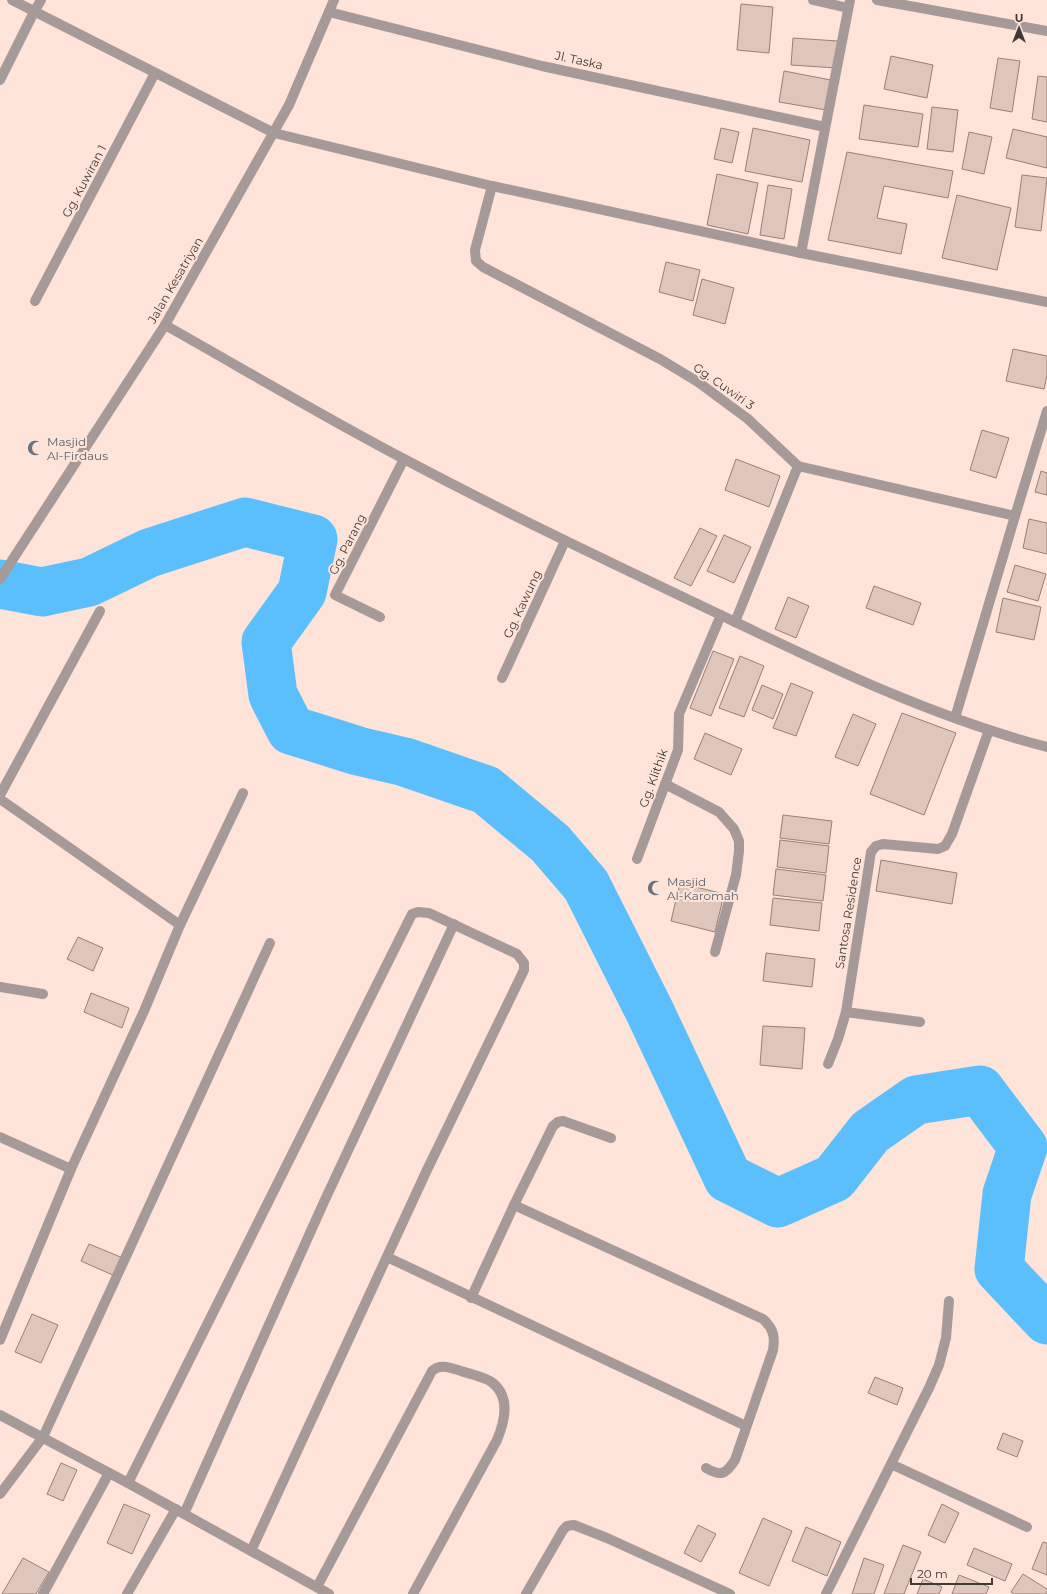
<svg xmlns="http://www.w3.org/2000/svg" width="1047" height="1594" viewBox="0 0 1047 1594" font-family="Montserrat,sans-serif">
<style>
.lines{fill:none;stroke-linecap:round;stroke-linejoin:round}
.river{stroke:#5cbffd;stroke-width:49}
.building{fill:#dfc6ba;stroke:#978075}
.lane{stroke:#a69a98;stroke-width:10}
.street{stroke:#a69a98;stroke-width:10}
.labels{text-anchor:middle;dominant-baseline:central;stroke-width:4;stroke-linejoin:round;paint-order:stroke}
.street-label{font-size:12px;fill:#433934;stroke:#fee4d8}
.worship-label{font-size:12px;fill:#5b616d;stroke:#fee4d8;text-anchor:start}
</style>
<rect width="100%" height="100%" fill="#fee4d8"/>
<g class="lines">
<path class="river" d="M0,584L42,592L89,582L149,553L245,522L313,539L302,592L266,642L273,695L291,730L358,751L405,762L486,790L550,843L586,885L650,1012L728,1178L778,1203L834,1178L870,1132L916,1100L980,1090L1023,1147L1007,1194L999,1269L1047,1320"/>
</g>
<g class="building">
<path d="M741,4L773,7L769,53L737,50Z"/>
<path d="M793,38L838,41L836,68L791,65Z"/>
<path d="M891,56L933,65L927,98L884,89Z"/>
<path d="M998,58L1020,61L1012,112L990,108Z"/>
<path d="M784,71L831,80L826,110L779,102Z"/>
<path d="M1038,76L1047,77V122L1032,119Z"/>
<path d="M864,105L923,114L918,147L859,139Z"/>
<path d="M932,107L958,110L953,152L927,149Z"/>
<path d="M721,128L739,132L732,163L714,159Z"/>
<path d="M753,128L810,140L802,182L745,171Z"/>
<path d="M1013,129L1047,137V168L1006,158Z"/>
<path d="M969,132L992,137L984,174L962,169Z"/>
<path d="M847,152L953,171L948,198L884,186L877,218L907,224L901,254L828,240Z"/>
<path d="M717,174L758,183L748,234L707,225Z"/>
<path d="M1022,175L1047,178L1041,231L1015,227Z"/>
<path d="M768,185L792,189L784,239L760,235Z"/>
<path d="M957,195L1011,208L997,270L942,258Z"/>
<path d="M666,262L700,270L693,301L659,292Z"/>
<path d="M702,279L734,288L725,324L693,315Z"/>
<path d="M1013,349L1047,356V375L1044,389L1006,381Z"/>
<path d="M982,430L1009,438L996,478L970,470Z"/>
<path d="M736,459L780,476L769,507L725,490Z"/>
<path d="M1041,471L1047,473V495L1035,492Z"/>
<path d="M1029,519L1047,523V554L1023,548Z"/>
<path d="M700,528L717,536L691,586L674,578Z"/>
<path d="M724,535L751,547L734,583L707,571Z"/>
<path d="M1015,565L1046,574L1038,601L1007,592Z"/>
<path d="M874,586L921,603L913,625L866,608Z"/>
<path d="M788,597L809,606L796,638L775,629Z"/>
<path d="M1003,598L1041,607L1034,640L996,632Z"/>
<path d="M713,651L734,659L711,716L690,708Z"/>
<path d="M740,656L764,666L744,717L719,708Z"/>
<path d="M791,683L813,692L796,736L773,728Z"/>
<path d="M762,685L783,694L773,719L752,710Z"/>
<path d="M902,713L956,733L924,815L870,794Z"/>
<path d="M853,714L876,724L858,766L835,757Z"/>
<path d="M705,733L742,749L731,775L694,759Z"/>
<path d="M783,815L832,821L829,844L780,838Z"/>
<path d="M780,840L829,846L826,873L777,867Z"/>
<path d="M881,860L957,873L952,904L876,891Z"/>
<path d="M776,869L826,875L823,901L773,895Z"/>
<path d="M680,883L724,894L715,932L671,921Z"/>
<path d="M773,898L822,903L819,931L770,925Z"/>
<path d="M78,937L103,948L93,971L67,959Z"/>
<path d="M766,953L815,959L812,987L763,981Z"/>
<path d="M91,993L129,1008L122,1028L84,1012Z"/>
<path d="M763,1026L805,1028L802,1069L760,1065Z"/>
<path d="M89,1244L123,1258L115,1276L81,1261Z"/>
<path d="M32,1314L58,1325L41,1363L15,1352Z"/>
<path d="M875,1377L903,1388L897,1405L868,1393Z"/>
<path d="M1003,1433L1023,1441L1017,1457L997,1449Z"/>
<path d="M61,1463L77,1470L63,1501L47,1494Z"/>
<path d="M124,1504L150,1515L132,1554L107,1543Z"/>
<path d="M942,1504L959,1513L945,1543L928,1535Z"/>
<path d="M763,1518L792,1531L769,1586L739,1573Z"/>
<path d="M698,1525L716,1534L701,1562L684,1553Z"/>
<path d="M806,1527L841,1542L827,1576L792,1561Z"/>
<path d="M1043,1542L1047,1543V1575L1032,1569Z"/>
<path d="M903,1545L921,1552L904,1594H884Z"/>
<path d="M974,1548L1012,1564L1005,1581L967,1565Z"/>
<path d="M23,1558L49,1572L36,1594H2Z"/>
<path d="M864,1558L884,1565L874,1594H852Z"/>
<path d="M1023,1574L1047,1589V1594H1014L1011,1592Z"/>
<path d="M959,1575L989,1587L986,1594H952Z"/>
<path d="M923,1579L942,1587L939,1594H917Z"/>
</g>
<g class="lines">
<path class="lane" d="M0,1494L43,1437"/>
<g class="street">
<path d="M12,0L274,133L492,186L801,253L1047,302"/>
<path d="M813,0L848,8"/>
<path d="M877,0L1047,31"/>
<path d="M329,12L542,66L825,127"/>
<path d="M0,80L34,12L41,0"/>
<path d="M492,186L475,250L476,261L483,267L660,359L698,382L748,419L798,466L1015,516L955,718"/>
<path d="M801,253L850,0"/>
<path d="M35,301L155,73"/>
<path d="M165,325C245,370 324,417 406,460C504,512 605,560 706,608C817,661 927,716 1047,747"/>
<path d="M1015,516L1047,411"/>
<path d="M0,579L165,325L289,105L334,0"/>
<path d="M380,617L335,595L404,459"/>
<path d="M735,622L798,466"/>
<path d="M502,678L565,541"/>
<path d="M665,784L719,812L734,829L739,841V851L736,875L715,952"/>
<path d="M0,795L100,611"/>
<path d="M0,799L180,925"/>
<path d="M637,859L678,750L679,714L721,615"/>
<path d="M0,987L43,994"/>
<path d="M846,1012L920,1022"/>
<path d="M828,1064L838,1039L846,1012L871,852L876,846L883,844L938,849L945,846L952,834L989,730"/>
<path d="M0,1137L71,1169"/>
<path d="M514,1205L763,1319C774,1329 775,1337 773,1350L735,1460C726,1474 721,1477 706,1468"/>
<path d="M387,1257L746,1426"/>
<path d="M471,1298L514,1205L553,1126L558,1122L563,1121L611,1138"/>
<path d="M0,1340L71,1169L144,1011L180,925L243,793"/>
<path d="M0,1415L128,1483L329,1594"/>
<path d="M43,1437L270,943"/>
<path d="M891,1464L1027,1527"/>
<path d="M128,1483L412,914L418,912L429,913L517,954L524,963V970L426,1172L251,1551"/>
<path d="M184,1514L323,1204L454,924"/>
<path d="M317,1587L432,1371C440,1363 451,1368 461,1371C470,1374 481,1376 490,1381C511,1395 505,1421 497,1440L413,1594"/>
<path d="M43,1594L109,1473"/>
<path d="M127,1594L176,1509"/>
<path d="M526,1594L563,1530L567,1526L574,1525L607,1538L730,1594"/>
<path d="M826,1594L929,1388L939,1365L946,1338L949,1301"/>
</g>
</g>
<defs>
<g id="mosque-bare" transform="scale(1.2)"><path d="M3.5-4.9A6 6 0 1 0 3.5 4.9A5 5 0 1 1 3.5-4.9Z" fill="#6b7280" stroke="#fee4d8" stroke-width="2.5" paint-order="stroke"/></g>
</defs>
<g fill-rule="evenodd">
<use href="#mosque-bare" x="35" y="448"/>
<use href="#mosque-bare" x="655" y="888"/>
</g>
<g class="labels">
<g class="street-label">
<text transform="translate(579 60) rotate(12)">Jl. Taska</text>
<text transform="translate(84 181) rotate(-62)">Gg. Kuwiran 1</text>
<text transform="translate(175 280) rotate(-60)">Jalan Kesatriyan</text>
<text transform="translate(724 386) rotate(35)">Gg. Cuwiri 3</text>
<text transform="translate(347 544) rotate(-63)">Gg. Parang</text>
<text transform="translate(522 604) rotate(-65)">Gg. Kawung</text>
<text transform="translate(653 778) rotate(-70)">Gg. Klithik</text>
<text transform="translate(848 913) rotate(-81)">Santosa Residence</text>
</g>
<g class="worship-label">
<text x="47" y="441">Masjid<tspan x="47" dy="14">Al-Firdaus</tspan></text>
<text x="667" y="881">Masjid<tspan x="667" dy="14">Al-Karomah</tspan></text>
</g>
</g>
<g transform="translate(1019 28)" stroke="#fee4d8" stroke-width="3" paint-order="stroke">
<path d="M0-3L7 15L0 10L-7 15Z" fill="#433934"/>
<text y="-6" font-size="11" font-weight="bold" text-anchor="middle" fill="#433934">U</text>
</g>
<path d="M911 1578v6h81v-6" fill="none" stroke="#433934" stroke-width="2"/>
<text x="917" y="1578" font-size="12" fill="#433934" stroke="#fee4d8" stroke-width="3" paint-order="stroke">20 m</text>
</svg>
